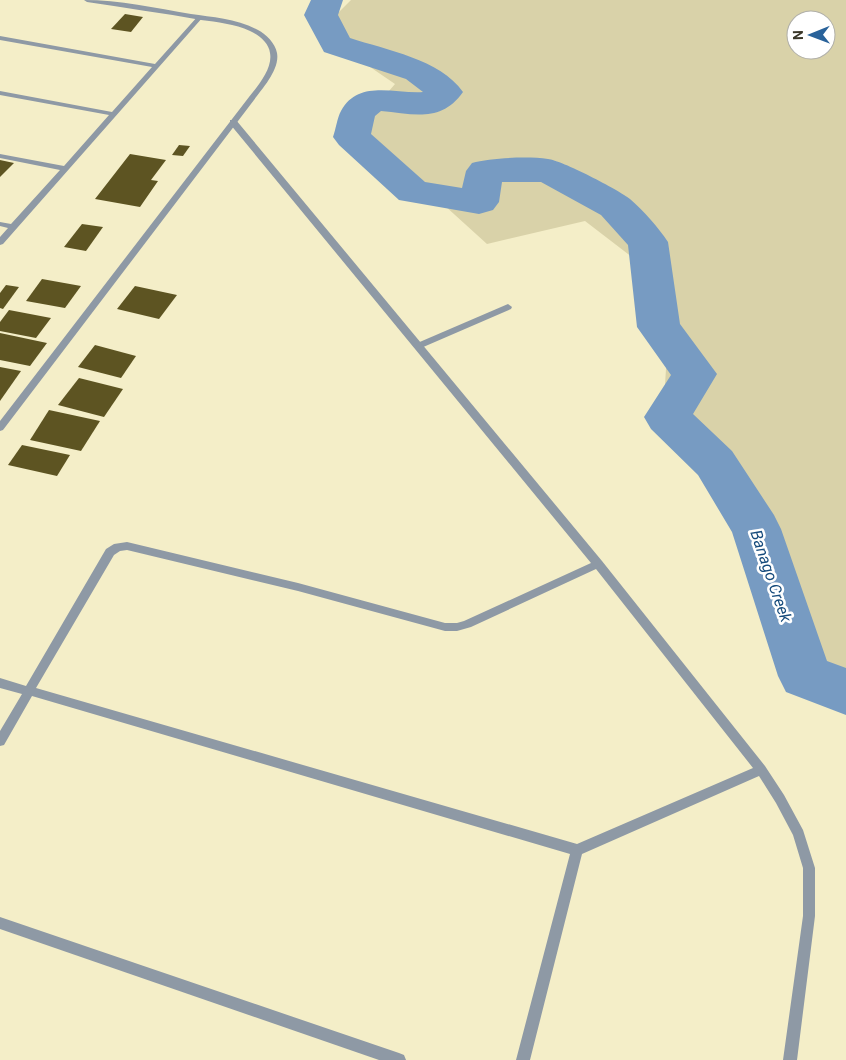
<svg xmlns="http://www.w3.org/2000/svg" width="846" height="1060" viewBox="0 0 846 1060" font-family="Roboto,sans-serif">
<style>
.green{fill:#d9d2a9;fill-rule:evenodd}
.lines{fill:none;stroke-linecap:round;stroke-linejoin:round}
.river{fill:#779bc2;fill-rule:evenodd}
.building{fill:#5d5422}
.service{fill:#8e99a5;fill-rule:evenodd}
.minor{fill:#8e99a5;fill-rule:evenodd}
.tertiary{fill:#8e99a5;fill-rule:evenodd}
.labels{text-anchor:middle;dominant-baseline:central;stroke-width:5;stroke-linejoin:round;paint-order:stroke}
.water-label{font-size:16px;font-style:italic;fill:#164b7c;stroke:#fff}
</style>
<rect width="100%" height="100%" fill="#f4eec8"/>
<path class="green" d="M351,0H846V681L813,667L766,512L662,434L671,287L585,221L487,244L358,127L395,84L354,56L331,20ZM796,20H826V50H796Z"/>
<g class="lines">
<path class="river" d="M311,0H343L338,15L350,38C386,50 440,59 463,92C441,123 414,114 381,111L375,116L371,134L425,182L462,188L466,171L472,163C491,158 527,156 548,159C561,160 619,190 630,199C644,211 658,227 668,242L680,324L717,374L693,414L732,451L774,515L781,529L827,661L846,668V715L786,692L778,676L732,532L698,475L651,429L644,417L671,375L637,327L628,245L601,215L541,182H502L499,202L493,210L479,214L399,200L339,145L333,137C336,129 337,118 341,111C358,79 395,94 423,92L406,79L324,52L304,15Z"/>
</g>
<g class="building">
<path d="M125,14L143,17L131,32L111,29Z"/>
<path d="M179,145L190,146L183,156L172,155Z"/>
<path d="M130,154L166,160L151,180L158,181L140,207L95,199Z"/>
<path d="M0,160L14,163L0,177Z"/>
<path d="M82,224L103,227L86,251L64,247Z"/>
<path d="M42,279L81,286L65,308L26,301Z"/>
<path d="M6,285L19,287L3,309L0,308V293Z"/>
<path d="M135,286L177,295L159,319L117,309Z"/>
<path d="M9,310L51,318L36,338L0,331V322Z"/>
<path d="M0,333L47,343L30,366L0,360Z"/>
<path d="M95,345L136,356L121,378L78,367Z"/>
<path d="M0,367L21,371L0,401Z"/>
<path d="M79,378L123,389L104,417L58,405Z"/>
<path d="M49,410L100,421L81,451L30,440Z"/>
<path d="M22,445L70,455L57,476L8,465Z"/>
</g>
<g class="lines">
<path class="service" d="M508,304L512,307L511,309L421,348L418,349L414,346L415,344Z"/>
<g class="minor">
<path d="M198,16L203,17L3,244L0,245V237L8,228L0,226V222L11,224L60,170L0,158V154L64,166L109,115L0,95V91L112,112L152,67L0,40V36L155,64Z"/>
<path d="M230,120H236L602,561L765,766L784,795L803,830L815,868V916L797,1060H783L803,916V868L793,835L776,803L759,776L582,854L530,1060H516L570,854L32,696L4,745L0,746V731L22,694L0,688V678L26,686L106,549L114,544L127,542L298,583L445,623H457L464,621L591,563L230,124ZM127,550L298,591L445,631H457L471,627L596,569L753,768L577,844L36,688L114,555L120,551Z"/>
<path d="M0,917L399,1053L404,1055L406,1060H379L0,929Z"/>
</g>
<path class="tertiary" d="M84,0C119,0 156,8 191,14C212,17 238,19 258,30C266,34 275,43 277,53C280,69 263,88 254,100L3,430L0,431V421L249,97C258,86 273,68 270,53C269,43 259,35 250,31C235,24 217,22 201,20C163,13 125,8 87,2Z"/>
</g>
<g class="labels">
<g class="water-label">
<text transform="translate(771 576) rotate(71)">Banago Creek</text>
</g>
</g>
<g transform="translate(811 35) rotate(269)"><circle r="24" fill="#ffffff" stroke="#b0afa9"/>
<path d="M0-4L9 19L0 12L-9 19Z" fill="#29629a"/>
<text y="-8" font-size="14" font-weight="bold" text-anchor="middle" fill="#3a3729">N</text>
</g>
</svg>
